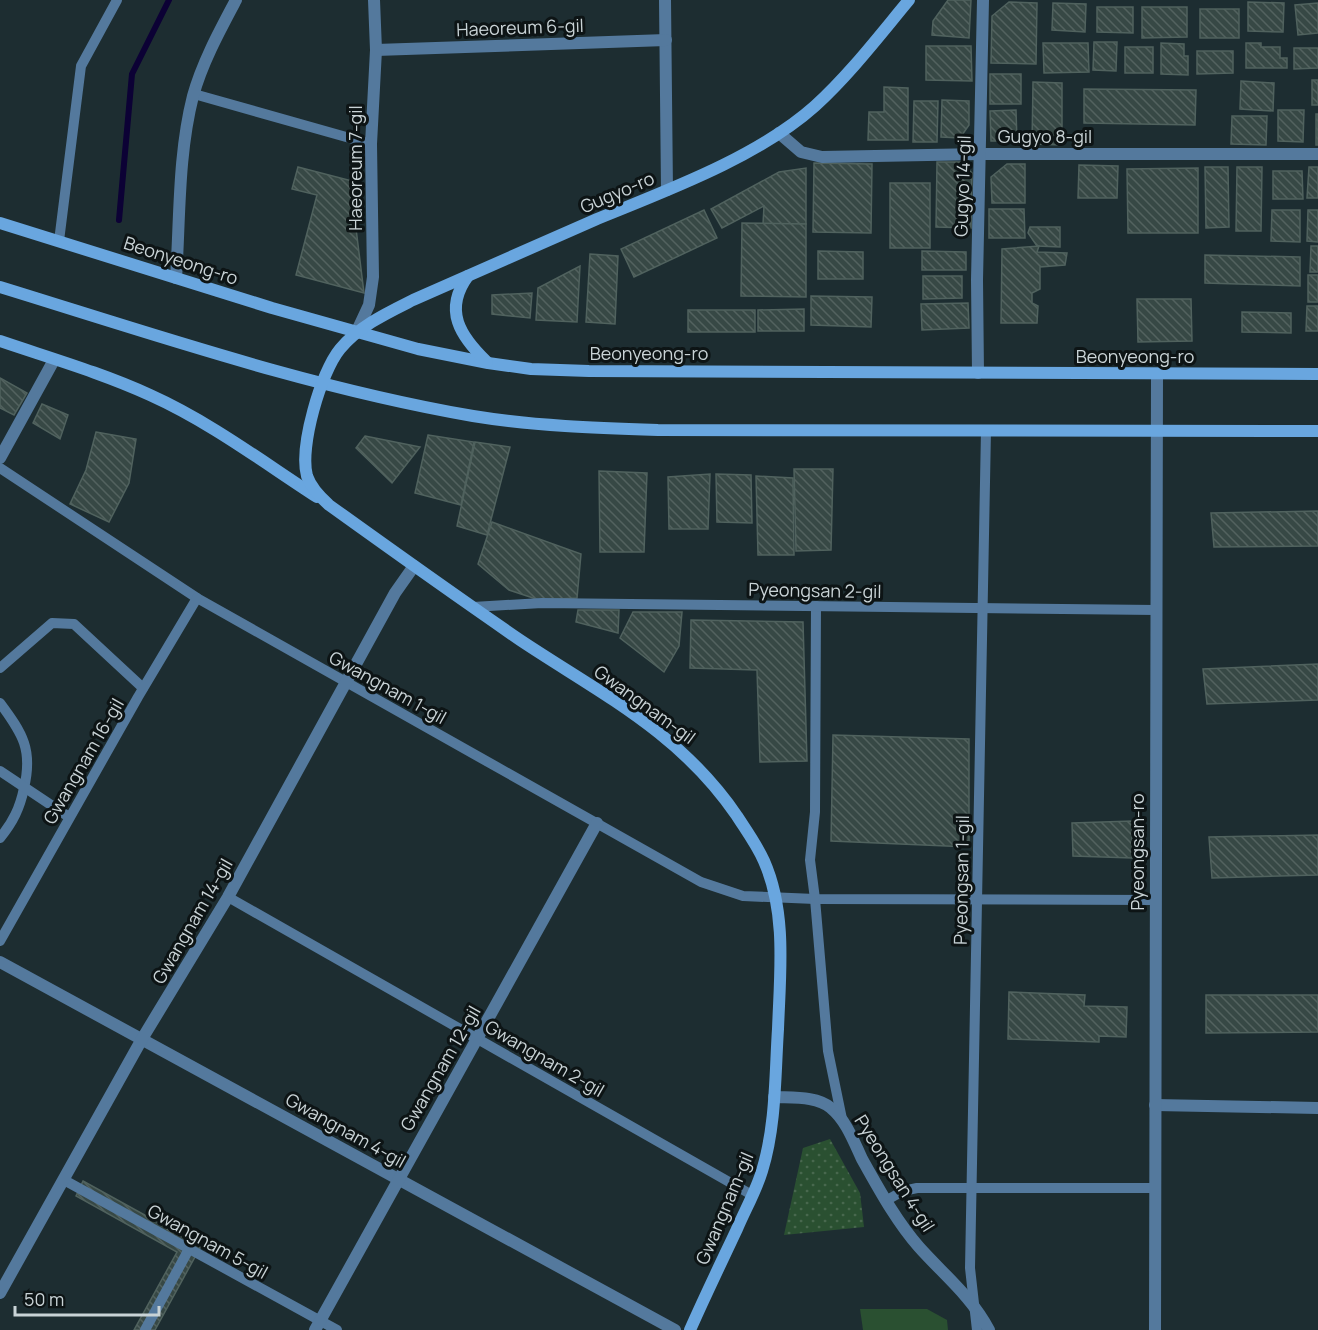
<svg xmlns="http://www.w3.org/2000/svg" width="1318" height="1330" viewBox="0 0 1318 1330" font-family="Manrope,sans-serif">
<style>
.park{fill:url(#park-dots)}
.pitch{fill:#2a5031}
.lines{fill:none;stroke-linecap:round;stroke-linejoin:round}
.stream{stroke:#0c0135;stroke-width:6}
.building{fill:url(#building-back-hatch);stroke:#50625e;stroke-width:1.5}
.service{stroke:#54799d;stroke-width:10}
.minor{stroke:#54799d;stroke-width:12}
.tertiary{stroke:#54799d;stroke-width:12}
.secondary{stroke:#69a6df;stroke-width:12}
.labels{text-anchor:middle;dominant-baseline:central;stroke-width:6;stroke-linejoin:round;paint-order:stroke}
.street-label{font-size:18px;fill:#c9d3d6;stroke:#0d1415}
</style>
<defs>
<pattern id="park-dots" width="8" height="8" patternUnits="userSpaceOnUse" patternTransform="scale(1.5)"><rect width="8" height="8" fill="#2a5031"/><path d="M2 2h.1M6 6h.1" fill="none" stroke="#48684e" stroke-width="1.8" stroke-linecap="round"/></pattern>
<pattern id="building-back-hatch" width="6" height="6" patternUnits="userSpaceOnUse" patternTransform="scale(1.5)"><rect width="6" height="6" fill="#374845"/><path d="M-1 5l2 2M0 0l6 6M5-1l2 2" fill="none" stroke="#53625f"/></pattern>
</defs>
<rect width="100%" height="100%" fill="#1d2d31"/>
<path class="park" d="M830,1139L860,1193L864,1227L784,1235L803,1148Z"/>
<path class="pitch" d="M860,1309H927L947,1320L948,1330H863Z"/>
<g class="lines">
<path class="stream" d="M119,220L132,74L169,0"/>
</g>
<g class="building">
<path d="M948,0H971L969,38L932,35L933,21Z"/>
<path d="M1009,2L1037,3L1036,64L991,63L992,16Z"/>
<path d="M1248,2L1284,3L1283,32L1248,31Z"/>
<path d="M1053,3L1086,4L1085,32L1052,30Z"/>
<path d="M1318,3V33L1298,35L1295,5Z"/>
<path d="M1097,7H1133V33L1097,32Z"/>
<path d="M1142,7H1187V37L1142,38Z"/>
<rect x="1200" y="9" width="39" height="29"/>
<path d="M1094,42H1117L1116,71L1093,70Z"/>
<path d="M1043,43H1088L1089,72L1044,73Z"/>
<path d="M1161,43L1184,44V56H1188V75L1161,74Z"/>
<path d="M1246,43H1261V47H1280V58H1287V68H1246Z"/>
<path d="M926,46H971L972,81L926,80Z"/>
<rect x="1125" y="47" width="28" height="26"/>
<path d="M1294,48H1318V68L1294,69Z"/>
<path d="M1197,51H1233V73L1197,74Z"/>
<rect x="990" y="74" width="31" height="30"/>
<rect x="1312" y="80" width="6" height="25"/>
<path d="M1241,81L1274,83L1273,111L1240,109Z"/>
<path d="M1033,82L1062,83V145L1032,144Z"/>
<path d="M884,87L908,88V140H868L869,112H884Z"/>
<path d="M1084,89L1196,90L1195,125L1084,123Z"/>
<path d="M942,100L969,101V125L960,138L941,137Z"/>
<path d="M914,101H938L937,142H913Z"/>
<path d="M1016,110L1017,141H991L990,111Z"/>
<path d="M1278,110H1304L1303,142L1278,141Z"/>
<rect x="1316" y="114" width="2" height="31"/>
<path d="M1232,116H1267L1266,145L1231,144Z"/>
<path d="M937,162H961L972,173L971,228L936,227Z"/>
<path d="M814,163L872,164L871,233L813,232Z"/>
<path d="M1007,164H1025V203H992L991,177Z"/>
<path d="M1079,165L1118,166L1117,198H1078Z"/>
<path d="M298,167L356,182L352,196L364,293L296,275L317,195L292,189Z"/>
<path d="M1205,167H1228L1229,227L1206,228Z"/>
<path d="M1237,167H1262L1261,231H1236Z"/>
<path d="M1309,167H1318V198H1307Z"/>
<path d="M806,168V224H763L764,206L722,228L711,209L779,172Z"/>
<path d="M1198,168V233H1128L1127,169Z"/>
<path d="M1273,171H1302L1303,199H1273Z"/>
<rect x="890" y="183" width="40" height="65"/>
<path d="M989,209H1024L1025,238H989Z"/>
<path d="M704,210L717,238L634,277L621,249Z"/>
<path d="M1272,210H1300V242L1271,241Z"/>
<path d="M1308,210H1318V242L1307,241Z"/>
<path d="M742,223L806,224V297L741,296Z"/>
<path d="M1030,227H1060V247L1037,246L1028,233Z"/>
<path d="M1039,246L1037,252L1067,253L1065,265L1040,267V289L1032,293V303L1038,306L1037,323H1001L1002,249Z"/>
<path d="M1311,246H1318V272H1310Z"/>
<path d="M818,251L863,252V279H818Z"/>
<path d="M922,251L966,252V270H922Z"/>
<path d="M590,254L618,256L615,324L586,322Z"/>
<path d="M1205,255L1300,257V286L1205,283Z"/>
<path d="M580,266L577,322L536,320L538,288Z"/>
<rect x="1308" y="275" width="10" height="27"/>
<path d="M923,276H962V298L923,299Z"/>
<path d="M532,293L530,318L492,314V295Z"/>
<path d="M811,296L872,297L871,327L811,325Z"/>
<path d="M1137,299H1191L1192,341L1138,342Z"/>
<path d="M968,303L969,328L922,330L921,304Z"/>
<path d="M1307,306H1318V331H1306Z"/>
<path d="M804,309V331H758V310Z"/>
<rect x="688" y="310" width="67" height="22"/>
<path d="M1242,312L1291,313V333L1242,332Z"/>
<path d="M0,378L27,393L14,415L0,408Z"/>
<path d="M42,404L68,415L60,439L33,423Z"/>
<path d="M96,432L136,439L129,483L109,522L70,504L86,470Z"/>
<path d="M428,435L474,442L461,505L415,493Z"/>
<path d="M365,436L420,447L392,483L356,448Z"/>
<path d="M475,442L510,447L487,535L457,526Z"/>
<path d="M794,469H833L831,550L796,551Z"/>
<path d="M599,471L647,473L644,552H600Z"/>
<path d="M710,474L708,529H669L668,477Z"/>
<path d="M716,474L751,475L752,523L717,522Z"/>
<path d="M756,476L793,478L794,555H758Z"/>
<path d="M1318,511V546L1214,547L1211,513Z"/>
<path d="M492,522L581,554L577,598L539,600L509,590L478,564Z"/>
<path d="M578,610H619L618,633L576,622Z"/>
<path d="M633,612H682L679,646L664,672L620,638Z"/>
<path d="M691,620L803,622L807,761L760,762L757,670L690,668Z"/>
<path d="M1318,664V700L1207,704L1203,669Z"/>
<path d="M833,735L969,739V847L831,841Z"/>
<path d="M1132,821V858L1073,856L1072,823Z"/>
<path d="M1318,835V875L1212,878L1209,837Z"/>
<path d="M1009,992L1085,995L1084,1006L1127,1007L1126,1037L1099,1036V1042L1008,1039Z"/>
<path d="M1206,995H1318V1032L1206,1033Z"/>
<path d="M83,1181L201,1246L155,1330H134L177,1252L76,1196Z"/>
</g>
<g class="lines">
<g class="service">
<path d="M194,94L371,144"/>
<path d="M59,241L81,66L117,0"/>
<path d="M0,468L197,598L701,882L743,896L815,899L1155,900"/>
<path d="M816,606L815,812L810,860L815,899L828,1051L842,1119"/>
<path d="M473,607L542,603L1156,610"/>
<path d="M0,668L52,623L74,624L143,688"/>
<path d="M0,703C23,734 33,750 24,788C20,808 13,822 0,838"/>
<path d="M0,771L69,817"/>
<path d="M228,897L752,1195"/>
<path d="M0,941L138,697L197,598"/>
<path d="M64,1180L337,1330"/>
<path d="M887,1200L903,1191L917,1188H1155"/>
<path d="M145,1330L189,1249"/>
<path d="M977,1330L970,1268L986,430"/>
</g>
<g class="minor">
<path d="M665,0L667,190"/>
<path d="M376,50L666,40"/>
<path d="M779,133L801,152L822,157L981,154H1318"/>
<path d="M176,278C180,217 178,155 193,96C202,63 220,30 236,0"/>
<path d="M356,333L369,305L373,277L371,144L376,50L374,0"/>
<path d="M978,373L977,280L983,0"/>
<path d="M0,458L54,360"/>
<path d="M0,962L675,1330"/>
<path d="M774,1097C793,1098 817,1096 831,1108C846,1120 854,1142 862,1159C879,1189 896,1221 919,1247C943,1274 972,1297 989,1330"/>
<path d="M1155,1105L1318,1108"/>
<path d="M0,1293L142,1039L228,897L395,593L414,566"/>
<path d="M315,1330L597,823"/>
</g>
<path class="tertiary" d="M1155,1330L1157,374"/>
<g class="secondary">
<path d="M0,223L272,308L418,349L488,363L531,369L589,371L1318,374"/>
<path d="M468,276C443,310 460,336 487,362"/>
<path d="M0,287C156,335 311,388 473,416C534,426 596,428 658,430L1318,431"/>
<path d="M0,341C50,358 102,373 150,395C210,422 263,462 317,497"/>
<path d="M690,1330C705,1296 721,1263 737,1229C745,1210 756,1191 762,1171C776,1126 775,1075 778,1029C780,973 787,913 764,861C757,845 746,830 737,816C680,732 601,694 520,640C456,596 393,551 329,505C320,497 311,488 307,476C299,447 321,372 340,349C359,326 387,313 413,300C474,273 536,246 597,219C668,190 758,157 815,106C850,74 879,36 909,0"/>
</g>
</g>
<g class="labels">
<g class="street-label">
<text transform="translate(520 27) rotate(-2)">Haeoreum 6-gil</text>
<text x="1045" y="136">Gugyo 8-gil</text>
<text transform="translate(355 168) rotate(-90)">Haeoreum 7-gil</text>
<text transform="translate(962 186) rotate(-88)">Gugyo 14-gil</text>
<text transform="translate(617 192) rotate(-23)">Gugyo-ro</text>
<text transform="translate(181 260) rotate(18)">Beonyeong-ro</text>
<text x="649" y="353">Beonyeong-ro</text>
<text x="1135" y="356">Beonyeong-ro</text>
<text transform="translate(815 590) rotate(1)">Pyeongsan 2-gil</text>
<text transform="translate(388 687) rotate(29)">Gwangnam 1-gil</text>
<text transform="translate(645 704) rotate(36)">Gwangnam-gil</text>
<text transform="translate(83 761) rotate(-60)">Gwangnam 16-gil</text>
<text transform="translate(1137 852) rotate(-90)">Pyeongsan-ro</text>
<text transform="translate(961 880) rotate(-89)">Pyeongsan 1-gil</text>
<text transform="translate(192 921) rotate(-60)">Gwangnam 14-gil</text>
<text transform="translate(545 1058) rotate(30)">Gwangnam 2-gil</text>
<text transform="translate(440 1068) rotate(-60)">Gwangnam 12-gil</text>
<text transform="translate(346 1130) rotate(29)">Gwangnam 4-gil</text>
<text transform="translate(895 1173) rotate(58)">Pyeongsan 4-gil</text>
<text transform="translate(724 1208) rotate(-67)">Gwangnam-gil</text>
<text transform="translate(208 1241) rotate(29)">Gwangnam 5-gil</text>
</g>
</g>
<path d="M15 1306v9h144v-9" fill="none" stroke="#c9d3d6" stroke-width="3"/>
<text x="24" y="1306" font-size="18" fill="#c9d3d6" stroke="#0d1415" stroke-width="4.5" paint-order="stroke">50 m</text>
</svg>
